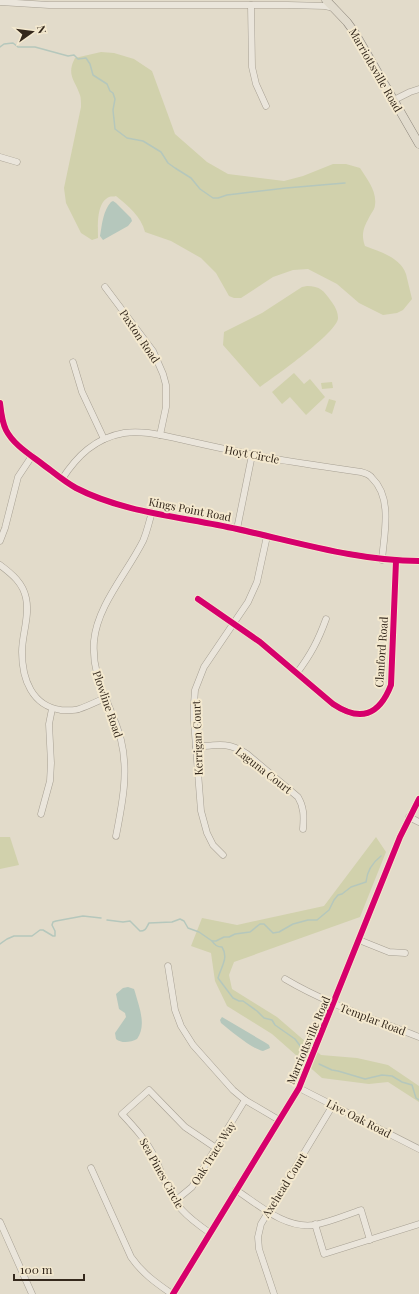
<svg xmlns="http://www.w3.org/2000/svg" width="419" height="1294" viewBox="0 0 419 1294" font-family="'Playfair Display',serif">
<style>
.green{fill:#d1d1ac}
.water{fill:#b5c7bc}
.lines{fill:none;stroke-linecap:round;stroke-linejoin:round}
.stream{stroke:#b5c7bc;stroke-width:1.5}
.minor-casing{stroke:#a7a093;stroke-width:7}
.major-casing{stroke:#8c857a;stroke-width:9}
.minor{stroke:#eae5db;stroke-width:6}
.major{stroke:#e1dbcd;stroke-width:8}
.cycleway-casing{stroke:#f4e9cf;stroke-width:8}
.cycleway{stroke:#d6006c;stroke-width:6}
.labels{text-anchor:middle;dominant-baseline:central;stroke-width:4;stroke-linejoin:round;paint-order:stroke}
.street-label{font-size:11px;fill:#34281c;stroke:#f4e9cf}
</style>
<rect width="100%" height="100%" fill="#e2dbca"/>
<g class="green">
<path d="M101,52L114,53L134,59L152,71L175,134L207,162L228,174L284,181L303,176L333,164H346L360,168C367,179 377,191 375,205C375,208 373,211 371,214C365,225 360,233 365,246C380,252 400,257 406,274C408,282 410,291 412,299L403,310L397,313L383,315L359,303L337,284L308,269L293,270L273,277L241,298H234L229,296L216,273L201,258L171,241L145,232C141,216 128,206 116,196C114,197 111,196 109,197C96,203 98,226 98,238L92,240L81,233L66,203L64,188L81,107C81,103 81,98 80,95C75,80 66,75 75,58Z"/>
<path d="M307,286C320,286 324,291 331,301C335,306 338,312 338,318C338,332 274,377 260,387L223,345L224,332L262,313L302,287Z"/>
<path d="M294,373L304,384L310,379L325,397L306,415L290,397L282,404L272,392Z"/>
<path d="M332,382L333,388L322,389L321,383Z"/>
<path d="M329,399L336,401L332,414L325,411Z"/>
<path d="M0,837H10L19,865L0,869Z"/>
<path d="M376,837L386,852L360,917L234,962L229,975L232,989L277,1017L321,1055L357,1058L388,1065L419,1086V1102L388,1082L369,1084L322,1078L272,1034L227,1006L215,981L211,953L191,946L202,918L237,925L324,906Z"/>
</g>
<g class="water">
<path d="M113,201L116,203L131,218L132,221L128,226L103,240L100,236C102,224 103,211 111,202Z"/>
<path d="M128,987L134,989L135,992C139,1007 147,1025 137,1039C131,1042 122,1044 116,1039L115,1033L126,1017L125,1013L119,1009L116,994L123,988Z"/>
<path d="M222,1017L266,1043L269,1045L270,1048L263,1051C252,1049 231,1031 221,1023L220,1020Z"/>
</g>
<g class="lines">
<g class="stream">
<path d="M0,47L4,44L13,43L18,47H35L68,56L74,55L78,59L86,58L90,64L93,75L107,84L110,91L113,93L115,99L113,110L115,129L127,138L143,141L161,152L168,163L175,168L191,178L200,189L213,198H218L227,195L286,188L345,183"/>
<path d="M107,920L123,922L130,921L140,931C146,931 146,928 149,923L172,922L180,919L184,921L188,928L199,932L212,941H216L224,937H229L235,934L250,932L260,924H264L273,933L279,932L293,924L308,920H317L329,910L334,900L338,895L342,894L351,887L366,882C367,871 372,863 381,856"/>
<path d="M212,941C215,945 217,947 222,947C229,958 221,967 218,978L233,998L239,1001H243L257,1011L264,1018L272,1020L275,1025L295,1039L304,1051"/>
<path d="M0,944L7,939L14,936H32L40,930H43L53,936H55V931L52,925L53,922L56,921L83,916L101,918"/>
<path d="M319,1064L332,1070L338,1071L365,1079L382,1075L392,1076L402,1082L412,1085L416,1098L419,1100"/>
</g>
<g class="minor-casing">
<g id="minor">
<path d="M0,2L49,5H288L325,6L334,8"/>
<path d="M251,5L252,67L256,84L266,106"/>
<path d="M394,100L410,92L419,89"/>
<path d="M0,157L17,162"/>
<path d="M105,287L153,351L163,374L166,385V407L160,435"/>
<path d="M73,362L82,392L104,439"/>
<path d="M0,403C1,412 2,422 6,430C13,444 29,454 41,463C52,471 63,481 76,488C124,513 184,517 237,529C297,542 357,561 419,561"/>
<path d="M62,479C77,456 95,438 124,433C144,430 164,436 184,440C206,445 228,450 250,454C286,462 324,466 361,472C365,473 370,475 372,478C393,498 384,534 382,560"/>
<path d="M237,529L252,455"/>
<path d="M0,541L5,528L18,477L32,456"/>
<path d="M0,565C12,574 23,583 26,598C30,616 22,634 22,652C22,679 32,706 61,710C67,710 74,711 79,709C88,706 96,702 105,698"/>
<path d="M198,599L260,642L333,704C360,722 379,716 391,685L396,561"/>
<path d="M297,673C311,654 318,641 326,619"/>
<path d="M196,747C216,745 228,741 247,754L298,797C304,807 304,816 303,829"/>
<path d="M41,814L50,781L51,763L49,724L52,709"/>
<path d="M409,817L419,822"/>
<path d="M116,836C122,805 129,772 121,740C112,704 91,681 94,641C97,606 127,573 143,541C147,532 149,522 152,512"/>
<path d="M223,855L213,845L207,833L201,811L194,721V704L195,690L204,667L248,602L257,582L267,536"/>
<path d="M359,940L389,952L405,953"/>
<path d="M168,966L175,1010L181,1026L193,1045L233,1090L245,1100L279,1120"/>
<path d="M285,979C327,1004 374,1019 419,1037"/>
<path d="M299,1088L419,1149"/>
<path d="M91,1168L131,1257C142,1273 156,1283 172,1294"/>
<path d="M236,1190C259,1205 285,1229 314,1225C330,1222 346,1215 361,1210L370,1240"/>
<path d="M175,1201L192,1187L245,1100"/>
<path d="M0,1222L32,1294"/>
<path d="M315,1224L324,1254L419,1224"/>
<path d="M210,1233C200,1226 190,1219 182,1210C169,1195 163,1176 155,1158C147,1141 135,1128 122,1114L149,1090L185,1127L216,1148"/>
<path d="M173,1294L299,1088L400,837L419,799"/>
<path d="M274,1294L259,1249L258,1237L261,1224L333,1105"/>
</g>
</g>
<g class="major-casing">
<path id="major" d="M326,0L347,22L355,33L419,144"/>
</g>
<use href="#minor" class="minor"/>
<use href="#major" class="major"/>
<g class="cycleway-casing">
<g id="cycleway">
<path d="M0,403C1,412 2,422 6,430C13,444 29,454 41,463C52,471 63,481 76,488C124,513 184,517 237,529C297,542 357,561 419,561"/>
<path d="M198,599L260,642L333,704C360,722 379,716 391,685L396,561"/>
<path d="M173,1294L299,1088L400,837L419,799"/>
</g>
</g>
<use href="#cycleway" class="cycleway"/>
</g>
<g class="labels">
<g class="street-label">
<text transform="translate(376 70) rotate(60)">Marriottsville Road</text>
<text transform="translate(140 336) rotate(56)">Paxton Road</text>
<text transform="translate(252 454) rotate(11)">Hoyt Circle</text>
<text transform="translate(190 509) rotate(11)">Kings Point Road</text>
<text transform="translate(381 652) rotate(-86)">Clanford Road</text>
<text transform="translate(108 704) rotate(71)">Plowline Road</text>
<text transform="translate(197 738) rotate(-92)">Kerrigan Court</text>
<text transform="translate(264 770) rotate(38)">Laguna Court</text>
<text transform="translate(373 1019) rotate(21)">Templar Road</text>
<text transform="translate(308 1040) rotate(-67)">Marriottsville Road</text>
<text transform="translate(359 1118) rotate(27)">Live Oak Road</text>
<text transform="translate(213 1153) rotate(-58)">Oak Trace Way</text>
<text transform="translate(162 1173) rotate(61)">Sea Pines Circle</text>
<text transform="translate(284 1185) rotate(-58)">Axehead Court</text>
</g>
</g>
<g transform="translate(32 32) rotate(76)" stroke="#f4e9cf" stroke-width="3" paint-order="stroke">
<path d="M0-3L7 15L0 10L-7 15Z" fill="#34281c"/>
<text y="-6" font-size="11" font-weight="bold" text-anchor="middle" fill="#34281c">N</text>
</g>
<path d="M14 1274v6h70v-6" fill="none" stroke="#34281c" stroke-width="2"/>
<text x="20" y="1274" font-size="12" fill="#34281c" stroke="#f4e9cf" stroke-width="3" paint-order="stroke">100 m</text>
</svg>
